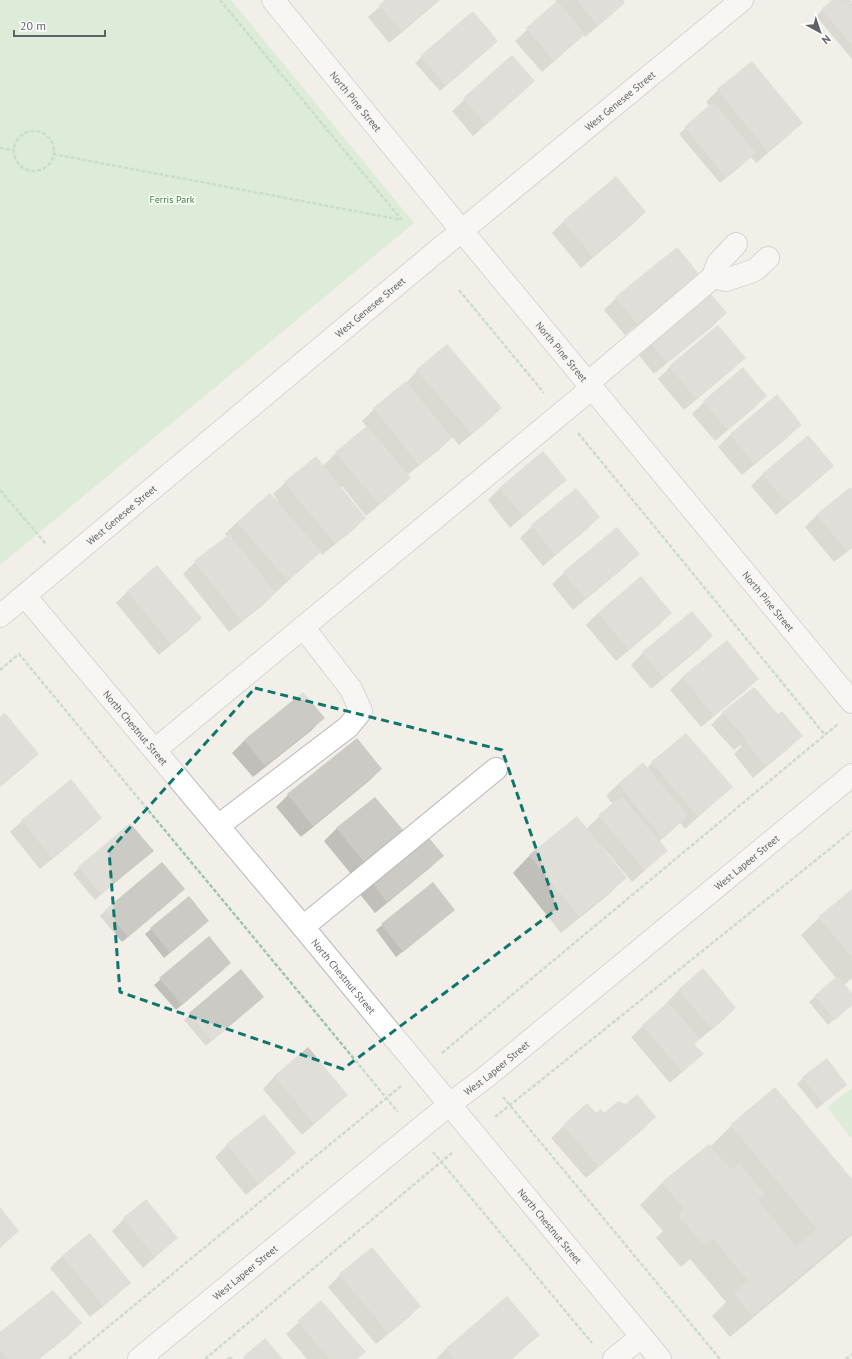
<svg xmlns="http://www.w3.org/2000/svg" width="852" height="1359" viewBox="0 0 852 1359" font-family="'PT Sans',sans-serif">
<style>
.green{fill:#c5e8c5}
.shadow{fill:#0003}
.building{fill:#cccac5}
.lines{fill:none;stroke-linecap:round;stroke-linejoin:round}
.minor-casing{stroke:#b5b8bc;stroke-width:24}
.path{stroke:#9cc7a9;stroke-width:2.5;stroke-dasharray:4 2;stroke-linecap:butt}
.minor{stroke:#fff;stroke-width:22}
.marked{fill:none;stroke:#0f766e;stroke-width:3;stroke-dasharray:8 5;stroke-linejoin:round}
.labels{text-anchor:middle;dominant-baseline:central;stroke-width:3;stroke-linejoin:round;paint-order:stroke}
.street-label{font-size:10px;fill:#5f6368;stroke:#fff}
.park-label{font-size:10px;fill:#348238;stroke:#fff}
</style>
<rect width="100%" height="100%" fill="#f1efe8"/>
<g class="green">
<path d="M0,0H231L414,223L0,565Z"/>
<path d="M852,1088V1137L851,1138L827,1107Z"/>
</g>
<g class="shadow">
<path d="M387,0H440L389,43L368,17Z"/>
<path d="M555,0H622L624,2L612,14L585,37L584,35L542,72L515,41L557,2Z"/>
<path d="M833,0H850L852,2V59L816,16Z"/>
<path d="M472,12L491,47L440,91L415,63Z"/>
<path d="M512,56L534,81L473,136L452,111Z"/>
<path d="M718,90L801,123L789,135L756,163L751,157L720,183L679,134L710,106L706,102Z"/>
<path d="M645,212L633,224L581,268L552,233L564,221Z"/>
<path d="M677,249L697,274L686,286L625,335L604,310L616,298Z"/>
<path d="M725,313L714,325L654,374L633,348Z"/>
<path d="M718,326L744,358L733,369L684,410L658,379L670,367Z"/>
<path d="M417,371L501,408L489,420L459,445L452,437L439,450L407,475L409,478L397,490L366,516L342,486L340,488L365,518L353,530L322,555L320,552L275,593L263,605L229,632L183,574L195,562L227,536L225,534L237,522L278,501L273,494L285,483L323,466L336,453L367,427L362,421L374,409L406,383Z"/>
<path d="M766,396L754,408L715,441L692,414L704,402Z"/>
<path d="M777,396L800,425L788,437L742,475L718,447L730,435Z"/>
<path d="M833,466L821,477L776,515L751,486L763,474Z"/>
<path d="M565,479L553,491L510,528L488,500L500,488Z"/>
<path d="M576,489L599,517L587,529L543,566L520,538L532,526Z"/>
<path d="M852,491V548L834,562L805,527L817,515Z"/>
<path d="M638,554L626,566L573,610L552,584L564,573Z"/>
<path d="M641,577L671,613L659,625L616,661L586,625L598,613Z"/>
<path d="M128,591L201,618L189,630L159,655L116,603Z"/>
<path d="M712,636L700,648L651,689L631,665L643,653Z"/>
<path d="M727,641L758,679L746,690L701,727L670,690L682,678Z"/>
<path d="M303,693L323,718L312,730L253,777L232,753L244,741Z"/>
<path d="M723,713L778,715L801,736L789,748L753,778L734,754L742,746L741,745L734,750L711,725Z"/>
<path d="M0,718L37,754L25,766L0,787Z"/>
<path d="M357,739L381,769L369,781L301,837L276,807L288,795Z"/>
<path d="M652,763L731,787L685,829L680,823L659,842L666,851L632,882L600,844L599,845L625,878L608,895L561,933L513,873L530,855L586,829L613,804L606,796L618,784L643,764L647,768Z"/>
<path d="M374,798L401,830L389,842L351,874L324,841L336,829Z"/>
<path d="M101,818L89,829L40,869L10,832L22,821Z"/>
<path d="M443,855L431,867L375,913L358,892L370,880Z"/>
<path d="M146,856L95,900L73,874L79,868Z"/>
<path d="M432,884L454,910L396,957L376,930Z"/>
<path d="M852,890V978L844,985L852,995V1004L828,1025L809,1002L836,978L801,935L819,918Z"/>
<path d="M178,895L122,942L100,916L106,910Z"/>
<path d="M202,926L164,958L145,934L151,929Z"/>
<path d="M208,938L224,969L176,1010L154,985Z"/>
<path d="M241,970L257,1002L206,1046L184,1020Z"/>
<path d="M679,990L735,1008L723,1020L694,1044L702,1054L670,1083L631,1037L668,1003L667,1002Z"/>
<path d="M308,1049L347,1095L302,1135L263,1089L274,1077Z"/>
<path d="M803,1078L840,1090L817,1109L797,1084Z"/>
<path d="M587,1104L596,1115L655,1117L643,1129L586,1178L551,1138Z"/>
<path d="M731,1126L852,1181V1235L730,1337L712,1316L726,1302L690,1259L681,1267L656,1238L663,1231L640,1205L662,1183L708,1145L710,1147Z"/>
<path d="M227,1145L295,1153L283,1164L246,1195L215,1157Z"/>
<path d="M146,1201L177,1238L143,1268L112,1231L124,1219Z"/>
<path d="M0,1209L18,1231L0,1248Z"/>
<path d="M89,1234L129,1283L117,1295L90,1317L50,1268L62,1256Z"/>
<path d="M340,1275L420,1306L408,1318L376,1344L328,1287Z"/>
<path d="M321,1302L364,1352L357,1359H307L286,1334Z"/>
<path d="M81,1323L69,1335L39,1359H0V1333Z"/>
<path d="M538,1335L512,1359H436L446,1349Z"/>
<path d="M230,1356L233,1359H226Z"/>
</g>
<g class="building">
<path d="M385,0H439L401,31L379,5Z"/>
<path d="M577,0H623L625,3L598,26Z"/>
<path d="M832,0L852,1V46L821,9Z"/>
<path d="M557,1L585,34L554,61L526,28Z"/>
<path d="M473,11L498,41L446,86L420,56Z"/>
<path d="M512,55L535,81L486,125L463,98Z"/>
<path d="M752,61L803,123L768,152L717,89Z"/>
<path d="M713,102L756,153L727,178L684,127Z"/>
<path d="M616,176L646,212L593,257L563,221Z"/>
<path d="M677,247L699,274L637,324L615,297Z"/>
<path d="M704,286L727,313L667,363L644,336Z"/>
<path d="M718,325L746,358L696,399L669,366Z"/>
<path d="M447,344L502,408L472,434L416,370Z"/>
<path d="M743,367L767,396L727,430L703,401Z"/>
<path d="M406,381L452,438L419,465L373,408Z"/>
<path d="M777,394L802,425L754,464L730,434Z"/>
<path d="M367,426L411,478L379,504L335,452Z"/>
<path d="M808,435L834,466L788,504L762,474Z"/>
<path d="M543,451L567,480L523,516L499,488Z"/>
<path d="M316,456L366,518L335,544L284,482Z"/>
<path d="M850,487L852,489V547L847,551L816,515Z"/>
<path d="M576,488L600,517L555,555L531,525Z"/>
<path d="M270,493L321,552L288,581L237,522Z"/>
<path d="M617,527L640,554L585,599L563,572Z"/>
<path d="M229,534L276,593L242,621L194,561Z"/>
<path d="M157,565L202,618L171,644L127,591Z"/>
<path d="M641,576L672,613L629,650L598,613Z"/>
<path d="M692,611L713,636L663,678L642,652Z"/>
<path d="M727,640L759,679L714,716L682,677Z"/>
<path d="M754,687L778,714L782,711L803,736L766,767L745,741L775,716L746,739L722,712Z"/>
<path d="M303,692L325,718L265,766L244,740Z"/>
<path d="M5,713L39,754L0,786V717Z"/>
<path d="M686,733L733,787L698,817L651,762Z"/>
<path d="M357,738L382,769L313,826L287,794Z"/>
<path d="M643,762L688,816L662,838L618,784Z"/>
<path d="M71,779L102,818L52,858L21,820Z"/>
<path d="M622,796L668,851L644,870L598,815Z"/>
<path d="M375,797L403,830L364,862L336,828Z"/>
<path d="M577,816L627,878L579,916L529,855Z"/>
<path d="M130,823L154,851L101,894L78,867Z"/>
<path d="M425,833L444,856L387,902L369,879Z"/>
<path d="M162,862L185,889L128,937L105,910Z"/>
<path d="M433,882L455,910L403,952L381,924Z"/>
<path d="M852,889V958L818,917Z"/>
<path d="M189,896L209,921L170,953L150,928Z"/>
<path d="M209,936L231,963L182,1005L159,978Z"/>
<path d="M703,968L736,1008L712,1029L678,990Z"/>
<path d="M241,969L264,997L212,1041L189,1013Z"/>
<path d="M837,976L852,993V1005L835,1020L814,996Z"/>
<path d="M668,1002L700,1039L694,1044L704,1054L682,1072L642,1025Z"/>
<path d="M308,1047L348,1095L314,1124L274,1076Z"/>
<path d="M827,1058L847,1085L823,1104L802,1077Z"/>
<path d="M775,1087L852,1179V1232L752,1316L734,1293L748,1281L713,1238L704,1246L678,1215L684,1209L662,1182L709,1144L731,1170L739,1163L766,1195L757,1199L796,1247L817,1229L730,1125Z"/>
<path d="M637,1094L656,1117L599,1167L563,1125L587,1103L596,1113L601,1109L604,1113L618,1101L626,1104Z"/>
<path d="M264,1114L296,1153L259,1184L226,1144Z"/>
<path d="M146,1199L178,1238L155,1257L123,1218Z"/>
<path d="M0,1207L19,1231L0,1247Z"/>
<path d="M90,1233L131,1283L103,1306L62,1256Z"/>
<path d="M372,1247L421,1306L388,1333L339,1274Z"/>
<path d="M53,1290L82,1323L38,1359H8L0,1350V1332Z"/>
<path d="M507,1296L540,1335L511,1359H454L445,1349Z"/>
<path d="M321,1300L366,1352L357,1359H329L297,1321Z"/>
<path d="M265,1338L283,1359H244L243,1357Z"/>
</g>
<g class="lines">
<g class="minor-casing">
<g id="minor">
<path id="s1" d="M273,0L462,231L852,702"/>
<path d="M713,277L726,280L755,270L768,258"/>
<path d="M588,383L713,277L718,263L736,244"/>
<path id="s2" d="M25,596L303,927L660,1359"/>
<path id="s3" d="M0,616L431,256L742,0"/>
<path d="M155,750L592,388"/>
<path d="M218,826L348,727L361,711L351,689L303,627"/>
<path d="M303,927L496,769"/>
<path id="s4" d="M139,1359L450,1104L486,1077L852,775"/>
<path d="M614,1359L641,1337"/>
</g>
</g>
<g class="path">
<path d="M220,0L401,219"/>
<circle cx="34" cy="151" r="20"/>
<path d="M0,148L14,150"/>
<path d="M53,154L402,220"/>
<path d="M459,290L544,393"/>
<path d="M578,433L825,735"/>
<path d="M0,490L46,544"/>
<path d="M0,670L19,654L398,1112"/>
<path d="M442,1053L838,724"/>
<path d="M503,1097L720,1359"/>
<path d="M495,1117L852,831"/>
<path d="M433,1152L592,1343"/>
<path d="M69,1359L401,1086"/>
<path d="M205,1359L453,1152"/>
<path d="M846,1359L852,1354"/>
</g>
<use href="#minor" class="minor"/>
</g>
<path d="M0 0H852V1359H0ZM255,688L502,750L557,909L343,1069L120,992L109,851Z" fill="#f1efe8" fill-opacity=".55" fill-rule="evenodd"/>
<path class="marked" d="M255,688L502,750L557,909L343,1069L120,992L109,851Z"/>
<g class="labels">
<g class="street-label">
<text stroke="none"><textPath href="#s1" startOffset="131">North Pine Street</textPath></text>
<text stroke="none"><textPath href="#s3" startOffset="806">West Genesee Street</textPath></text>
<text stroke="none"><textPath href="#s3" startOffset="482">West Genesee Street</textPath></text>
<text stroke="none"><textPath href="#s1" startOffset="455">North Pine Street</textPath></text>
<text stroke="none"><textPath href="#s3" startOffset="158">West Genesee Street</textPath></text>
<text stroke="none"><textPath href="#s1" startOffset="779">North Pine Street</textPath></text>
<text stroke="none"><textPath href="#s2" startOffset="172">North Chestnut Street</textPath></text>
<text stroke="none"><textPath href="#s4" startOffset="785">West Lapeer Street</textPath></text>
<text stroke="none"><textPath href="#s2" startOffset="496">North Chestnut Street</textPath></text>
<text stroke="none"><textPath href="#s4" startOffset="461">West Lapeer Street</textPath></text>
<text stroke="none"><textPath href="#s2" startOffset="820">North Chestnut Street</textPath></text>
<text stroke="none"><textPath href="#s4" startOffset="137">West Lapeer Street</textPath></text>
</g>
<g class="park-label">
<text x="172" y="199">Ferris Park</text>
</g>
</g>
<g transform="translate(820 32) rotate(140)" stroke="#ffffff" stroke-width="3" paint-order="stroke">
<path d="M0-3L7 15L0 10L-7 15Z" fill="#5f6368"/>
<text y="-6" font-size="11" font-weight="bold" text-anchor="middle" fill="#5f6368">N</text>
</g>
<path d="M14 30v6h91v-6" fill="none" stroke="#5f6368" stroke-width="2"/>
<text x="20" y="30" font-size="12" fill="#5f6368" stroke="#ffffff" stroke-width="3" paint-order="stroke">20 m</text>
</svg>
